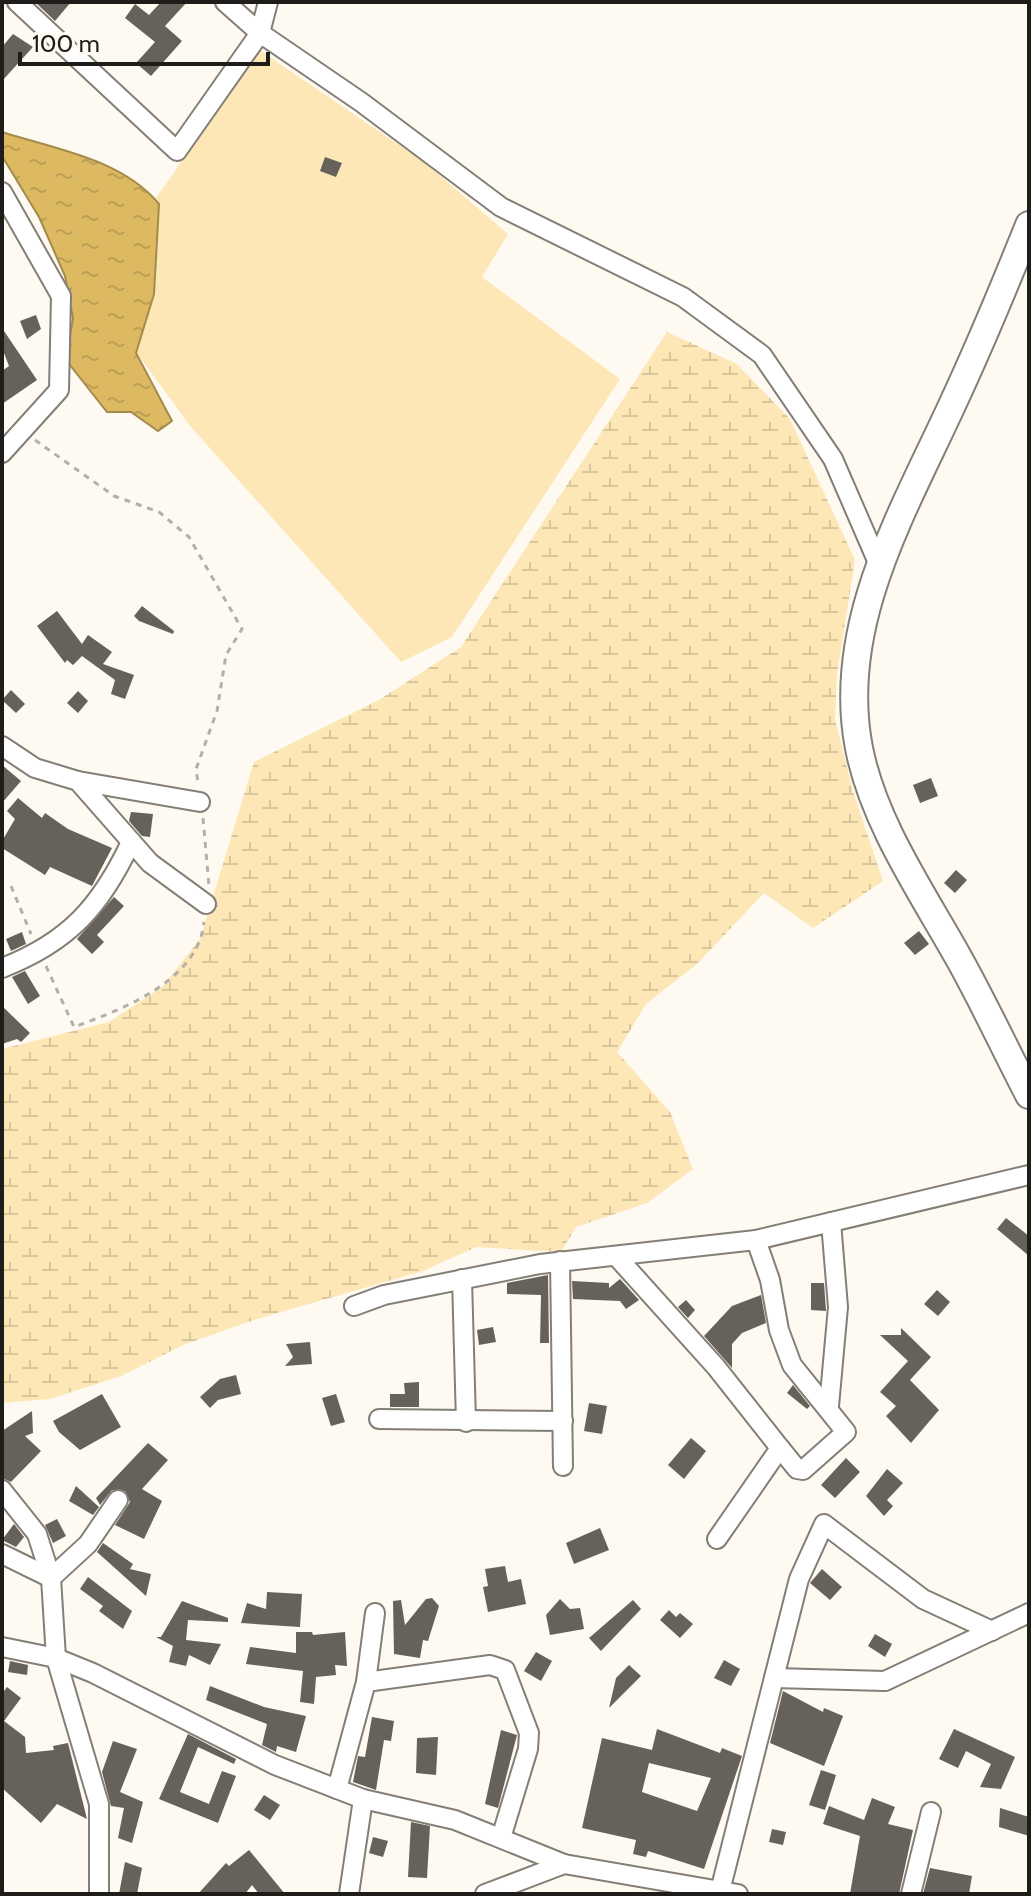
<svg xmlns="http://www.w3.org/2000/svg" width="1031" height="1896" viewBox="0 0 1031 1896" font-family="Cabin,sans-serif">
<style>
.wetland{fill:url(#wetland-marsh)}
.garden{fill:#fde7b6}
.water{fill:url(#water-ripples);stroke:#a48a4c;stroke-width:2}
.building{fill:#66625b;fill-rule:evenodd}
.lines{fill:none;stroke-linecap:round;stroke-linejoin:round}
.street-casing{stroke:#837f77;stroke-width:22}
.secondary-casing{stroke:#837f77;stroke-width:30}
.path{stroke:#b3b0a9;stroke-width:3;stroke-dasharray:6 6;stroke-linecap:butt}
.street{stroke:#fff;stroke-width:18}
.secondary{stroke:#fff;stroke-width:26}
</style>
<defs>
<pattern id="wetland-marsh" width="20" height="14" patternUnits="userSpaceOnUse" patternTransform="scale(2)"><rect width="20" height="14" fill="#fde7b6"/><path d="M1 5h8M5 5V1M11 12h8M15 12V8" fill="none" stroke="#d8c69c"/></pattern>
<pattern id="water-ripples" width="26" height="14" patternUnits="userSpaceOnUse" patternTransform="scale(2)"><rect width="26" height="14" fill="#ddb962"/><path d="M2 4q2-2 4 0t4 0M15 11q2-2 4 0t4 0" fill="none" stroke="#bd9f54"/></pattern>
</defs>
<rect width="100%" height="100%" fill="#fefaf1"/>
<path class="wetland" d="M667,332L737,364L790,419L855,560L837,674L835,719L853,791L883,881L813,928L764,893L697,964L646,1004L617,1052L670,1112L693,1169L647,1203L576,1227L561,1252L476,1247L423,1271L257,1319L183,1345L121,1376L50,1399L2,1403V1049L109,1022L162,987L200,939L254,762L379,700L461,647Z"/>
<path class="garden" d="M252,45L424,162L508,234L482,277L620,379L452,637L401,662L191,427L133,348L145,213L174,173Z"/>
<path class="water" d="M2,132C55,149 122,159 159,204L154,294L136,353L172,421L158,431L131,412H107L66,360L73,318L65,276L39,217L2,156Z"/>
<g class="building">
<path d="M35,2H71L55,21Z"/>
<path d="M161,2H187L165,26L182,41L151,76L136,63L155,42L125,18L135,4L149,15Z"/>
<path d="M13,34L33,47L2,81V47Z"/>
<path d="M325,157L342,163L336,177L320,171Z"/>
<path d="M36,315L41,329L27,339L20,321Z"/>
<path d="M2,328L37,380L2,404V371L9,366L2,348Z"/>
<path d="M142,606L174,631L173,634L139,621L134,616Z"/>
<path d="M57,611L82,644L88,635L112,652L103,664L134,675L125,699L111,694L115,680L82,656L73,665L67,660L65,663L37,626Z"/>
<path d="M11,690L25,704L16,713L2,700Z"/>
<path d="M78,691L88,701L78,713L67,703Z"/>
<path d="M2,765L21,781L2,803Z"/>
<path d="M931,778L938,796L920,803L913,785Z"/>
<path d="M18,798L42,818L45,813L68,829L112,848L92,886L50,867L45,875L2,848V841L15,819L7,811Z"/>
<path d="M131,812L153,814L150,837L142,836L129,821Z"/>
<path d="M956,870L967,880L955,893L944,883Z"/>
<path d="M114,897L124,906L97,935L104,942L92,954L77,939Z"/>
<path d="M919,931L929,944L915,955L904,943Z"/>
<path d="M22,932L26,944L11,951L6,939Z"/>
<path d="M25,971L40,996L28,1004L12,977Z"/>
<path d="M2,1006L30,1033L21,1042L17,1039L2,1044Z"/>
<path d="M1006,1218L1029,1236V1256L997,1229Z"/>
<path d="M548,1275L549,1343H540L541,1295L507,1294V1283Z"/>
<path d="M620,1279L639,1300L626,1309L620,1301L573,1299L572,1281L609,1283V1288Z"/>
<path d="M811,1283H824L826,1311L811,1310Z"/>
<path d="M937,1290L950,1302L938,1316L924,1304Z"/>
<path d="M761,1295L766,1323L742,1333L732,1344V1368L704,1336L732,1306Z"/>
<path d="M686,1300L695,1310L688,1318L678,1307Z"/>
<path d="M493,1327L496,1342L479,1345L477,1330Z"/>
<path d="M901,1328L931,1357L910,1380L939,1410L911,1443L886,1416L896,1406L880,1392L908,1361L880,1335H901Z"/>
<path d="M310,1342L312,1364L285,1366L293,1357L286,1344Z"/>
<path d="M236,1375L241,1394L218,1400L210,1408L200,1397L220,1379Z"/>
<path d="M419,1382V1407H390V1394H405L404,1383Z"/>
<path d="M793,1385L810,1406L807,1409L787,1393Z"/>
<path d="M102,1394L121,1427L80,1450L59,1432L53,1421Z"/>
<path d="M336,1394L345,1422L331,1426L322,1398Z"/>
<path d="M589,1403L607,1406L602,1434L584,1431Z"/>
<path d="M32,1411L33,1433L25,1436L41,1451L11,1482L2,1478V1431Z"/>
<path d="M691,1438L706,1451L684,1479L668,1465Z"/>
<path d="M148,1443L168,1460L142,1489L162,1501L144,1539L115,1525L130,1502L125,1491L112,1490L100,1505L96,1498Z"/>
<path d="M846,1458L860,1472L835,1498L821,1485Z"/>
<path d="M887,1469L903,1483L887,1500L893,1506L884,1516L866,1496Z"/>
<path d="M76,1486L99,1507L93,1515L69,1501Z"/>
<path d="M57,1519L66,1536L53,1543L45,1525Z"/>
<path d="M14,1524L24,1537L16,1547L2,1540Z"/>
<path d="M600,1528L609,1550L574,1564L566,1543Z"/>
<path d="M103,1543L133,1564L130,1569L151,1574L146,1596L97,1552Z"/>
<path d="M505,1566L508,1582L521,1579L526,1604L488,1612L483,1587L488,1586L485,1569Z"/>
<path d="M822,1569L842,1587L830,1600L810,1583Z"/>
<path d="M88,1577L132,1611L123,1629L99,1611L103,1606L80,1589Z"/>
<path d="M267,1592L302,1594L300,1627L241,1623L247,1603L266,1609Z"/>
<path d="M432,1598L439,1606L428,1641L423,1640L420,1658L394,1654L393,1601L401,1600L405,1625L426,1599Z"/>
<path d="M560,1599L570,1609L580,1608L584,1629L550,1635L546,1615Z"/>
<path d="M633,1600L641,1609L601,1651L589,1638Z"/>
<path d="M182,1601L228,1618V1622L188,1620L186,1640L221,1644L210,1665L189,1655L186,1666L169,1662L173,1646L156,1637H161Z"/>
<path d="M669,1610L676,1617L680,1613L693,1624L680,1638L660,1620Z"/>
<path d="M296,1632H312L313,1635L345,1632L347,1666L335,1665L336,1675L316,1677L314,1704L300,1702L303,1671L246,1664L250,1647L296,1653Z"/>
<path d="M875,1634L892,1644L885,1657L868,1646Z"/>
<path d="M536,1652L552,1661L541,1681L524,1671Z"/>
<path d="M724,1660L740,1669L731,1686L714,1678Z"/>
<path d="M10,1661L28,1665L27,1675L8,1672Z"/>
<path d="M629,1665L641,1676L609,1708L616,1678Z"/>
<path d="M210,1686L264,1707L306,1716L296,1752L277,1746L276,1752L262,1745L267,1724L206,1700Z"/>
<path d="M7,1687L21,1698L4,1721L25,1737L26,1753L54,1750L53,1746L68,1743L87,1819L57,1804L41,1823L2,1788V1694Z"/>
<path d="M783,1691L823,1712L824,1708L843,1716L824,1766L770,1743Z"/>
<path d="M372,1717L394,1721L391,1741L384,1740L376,1790L353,1782L358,1756L365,1757Z"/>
<path d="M657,1729L720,1753L722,1748L742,1756L704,1869L648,1851L646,1857L633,1854L636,1840L582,1828L602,1738L652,1750ZM649,1763L711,1778L697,1811L642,1792Z"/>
<path d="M954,1729L1015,1757L1001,1789L980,1787L991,1764L966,1751L958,1768L939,1759Z"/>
<path d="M501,1730L517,1735L498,1808L485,1804Z"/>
<path d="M188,1734L236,1759L234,1764L198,1747L180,1792L209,1804L222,1771L236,1776L218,1823L159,1799Z"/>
<path d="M438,1737L436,1775L416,1773L417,1738Z"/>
<path d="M113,1741L137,1749L120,1792L143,1802L132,1843L118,1838L124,1808L111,1806L102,1772Z"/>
<path d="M821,1770L836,1775L825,1810L809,1805Z"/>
<path d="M264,1795L280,1805L270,1820L254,1810Z"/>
<path d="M872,1798L895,1807L888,1824L913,1830L899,1894H850L860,1836L823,1824L829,1806L864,1820Z"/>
<path d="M1000,1808L1029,1817V1836L999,1827Z"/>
<path d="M411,1822L430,1826L427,1878L408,1877Z"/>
<path d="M772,1829L786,1832L783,1845L769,1842Z"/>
<path d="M373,1837L388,1841L383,1857L369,1853Z"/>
<path d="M249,1850L285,1894H259L252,1885L245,1894H198L226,1863L229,1866Z"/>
<path d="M125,1862L142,1868L137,1894H119Z"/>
<path d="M930,1868L972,1876L969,1894H923Z"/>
</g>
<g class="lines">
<g class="street-casing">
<g id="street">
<path d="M17,2L177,151L260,33L268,2"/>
<path d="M225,2L260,33L361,102L501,207L683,297L762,355L833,459L879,565"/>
<path d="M2,192L61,296L59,390L2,453"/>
<path d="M2,746L35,768L78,781L150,863L206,904"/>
<path d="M78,781L200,802"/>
<path d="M2,968C69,942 101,906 131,842"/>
<path d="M756,1240L770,1280L779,1330L792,1365L846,1432L803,1470L797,1469L780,1448"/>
<path d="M617,1257L716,1367L780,1448L717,1539"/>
<path d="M560,1261L563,1466"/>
<path d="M462,1279L466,1422"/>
<path d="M354,1306L384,1295L540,1264L756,1240L1029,1175"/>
<path d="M829,1406L838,1307L831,1222"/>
<path d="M379,1419L563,1421"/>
<path d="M2,1490L37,1534L51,1578L56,1658L99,1804V1894"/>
<path d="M2,1554L51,1578L88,1544L118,1500"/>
<path d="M2,1647L56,1658L93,1673L275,1765L363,1799L455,1820L564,1864L738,1894"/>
<path d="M774,1678L885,1681L1029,1613"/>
<path d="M366,1682L490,1665L505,1670L529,1733L528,1749L501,1838"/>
<path d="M337,1789L366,1682L375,1613"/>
<path d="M720,1891L799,1579L824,1524L923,1599L992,1631"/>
<path d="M349,1894L363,1799"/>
<path d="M485,1894L564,1864"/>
<path d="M911,1894L931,1812"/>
</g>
</g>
<g class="secondary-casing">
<path id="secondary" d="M1029,225C1005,285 980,345 953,403C904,510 835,625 859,748C873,821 921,891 957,955C983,1001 1005,1049 1029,1095"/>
</g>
<g class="path">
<path d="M35,440L114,496L159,512L189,537L242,629L226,655L217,711L196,769L198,783"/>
<path d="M203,818L209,886"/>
<path d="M11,886L31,934"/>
<path d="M46,966L74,1027C123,1009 198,981 204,922"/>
</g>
<use href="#street" class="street"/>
<use href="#secondary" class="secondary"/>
</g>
<rect width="1031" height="1896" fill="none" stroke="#1f1d1a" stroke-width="8"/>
<path d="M20 52v12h248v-12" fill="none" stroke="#1f1d1a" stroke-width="4"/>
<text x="32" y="52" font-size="24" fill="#1f1d1a" stroke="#fefaf1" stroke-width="6" paint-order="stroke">100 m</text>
</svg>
